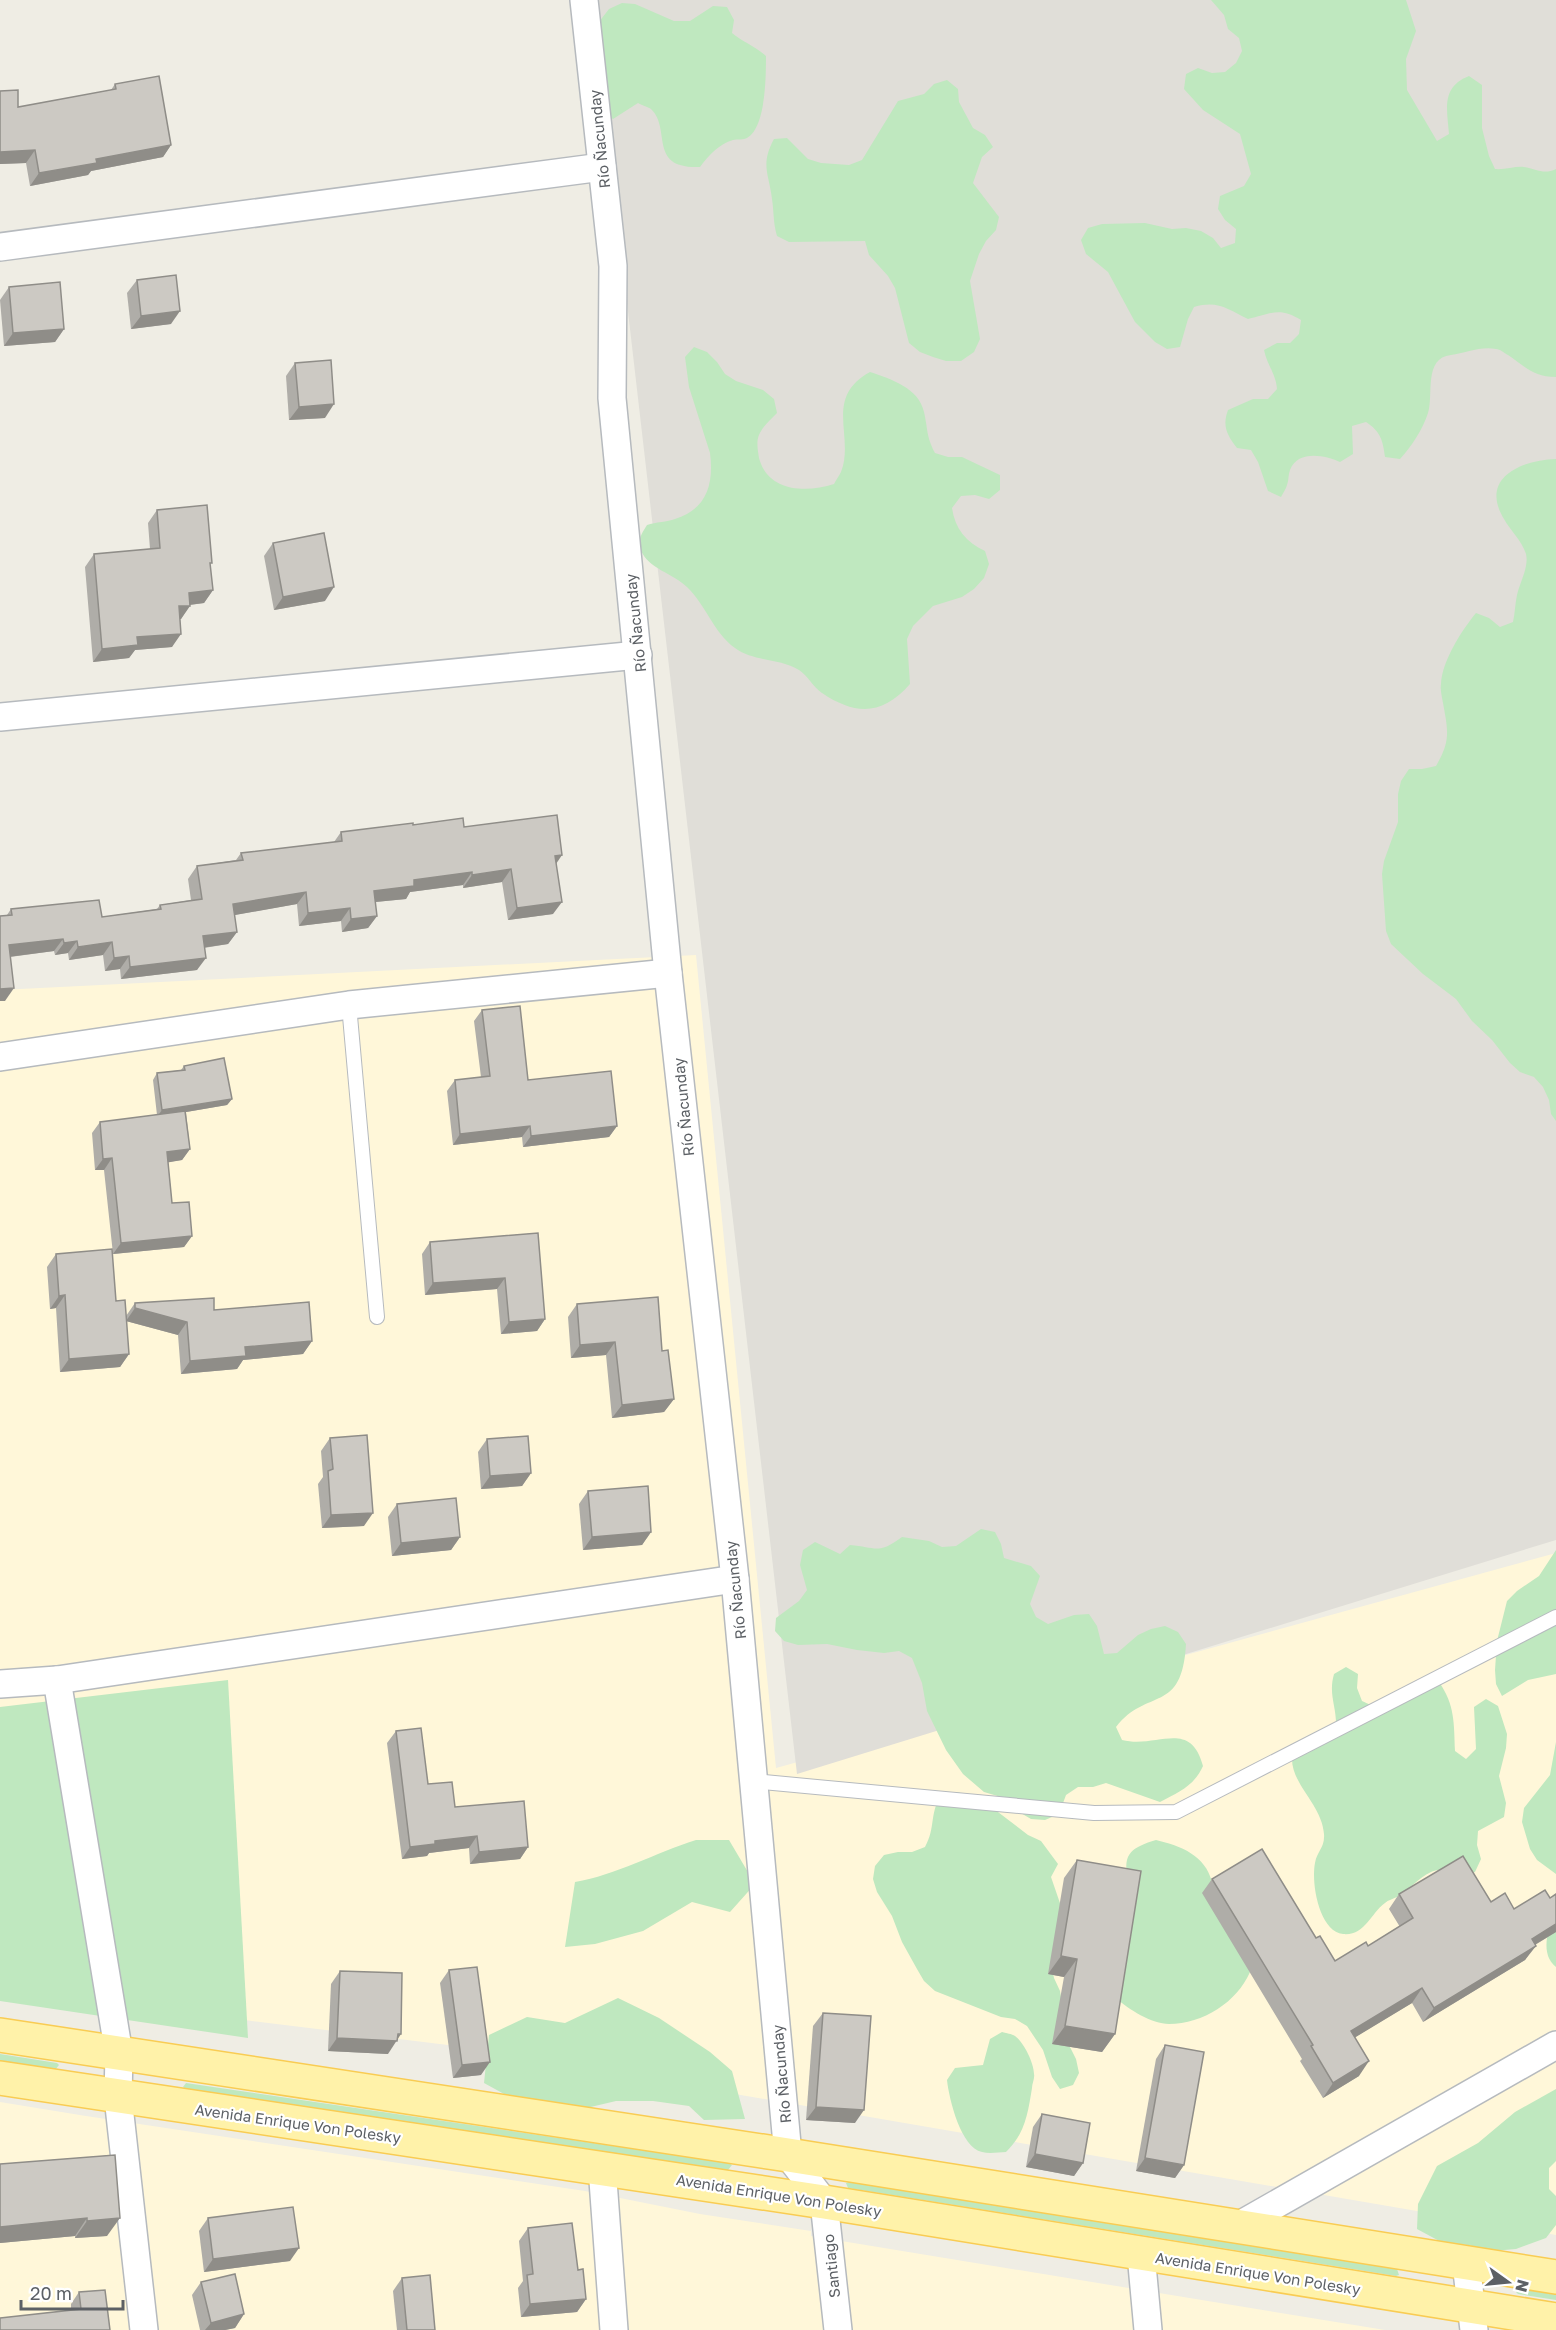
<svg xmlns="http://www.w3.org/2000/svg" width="1556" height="2330" viewBox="0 0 1556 2330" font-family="'Golos Text',sans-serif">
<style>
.commercial{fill:#fff7d9}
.industrial{fill:#e0ded8}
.green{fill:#bfe8bf}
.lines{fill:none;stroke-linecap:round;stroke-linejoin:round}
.service-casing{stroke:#b6babe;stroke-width:16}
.minor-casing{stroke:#b6babe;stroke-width:30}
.primary-casing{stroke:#f9cc53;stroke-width:36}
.service{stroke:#fff;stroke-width:14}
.minor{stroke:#fff;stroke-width:27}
.primary{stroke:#fff2a9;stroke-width:33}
.wall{fill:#afada8}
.shaded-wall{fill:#8f8d88}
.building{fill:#ccc9c3;stroke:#8f8d88;stroke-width:1.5}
.labels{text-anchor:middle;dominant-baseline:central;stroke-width:4.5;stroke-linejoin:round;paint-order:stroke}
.street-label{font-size:15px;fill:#5c6065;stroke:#fff}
</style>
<rect width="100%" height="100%" fill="#efede4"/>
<g class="commercial">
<path d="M696,955L776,1768L1556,1553V2235L456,2046L0,1990V990Z"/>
<path d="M0,2102L86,2116L585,2191L700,2214L811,2231V2236L1385,2330H0Z"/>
</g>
<path class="industrial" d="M592,0H1556V1540L797,1774Z"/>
<g class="green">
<path d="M1211,0H1406L1416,31L1406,59L1407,90L1437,141L1449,134C1447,109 1441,87 1469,76L1482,85V128L1489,156L1495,169C1504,170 1516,166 1524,167C1536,169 1544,175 1556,169V377C1533,377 1526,367 1508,355C1504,353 1500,349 1496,349C1481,346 1465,353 1451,355C1423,358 1434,395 1428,413C1423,429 1411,447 1400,459L1385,457C1383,440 1380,431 1366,422L1352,426L1353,454L1340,462C1324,455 1298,450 1290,470C1288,475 1289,480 1287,485C1286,489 1283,493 1281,497L1268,491L1258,462L1251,450L1237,448C1227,435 1222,426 1228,410L1253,399H1268L1277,389C1276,374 1267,365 1264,350L1277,343H1290L1299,334L1301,320C1279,306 1271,314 1248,319C1227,309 1218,300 1194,307L1188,319L1180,347L1167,349L1155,342L1135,322L1108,272L1086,254L1081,240L1088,228L1102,224L1145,223L1172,229L1186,228L1201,231L1213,238L1221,248L1235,243L1236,229L1225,220L1218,209L1220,196L1244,186L1251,174L1240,134L1203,110L1184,89L1186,74L1198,68L1212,73L1225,72L1236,63L1242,51L1239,38L1228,29L1224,15Z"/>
<path d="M622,3L635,4L674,21H690L713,6L727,7L734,20L732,33C743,42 755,46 766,56C766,75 766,128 747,138C744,140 737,139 733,140C719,144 709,155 700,167C647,169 672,129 651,109C648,107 641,105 638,103L613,119L600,111L592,31L609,9Z"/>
<path d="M947,80L958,89L959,102L973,128L985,135L993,147L982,157L973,183L999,217L996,230L986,241L979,254L970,281L980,339L974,352L961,361H946L933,357L920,352L909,343L895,288L888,276L869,255L865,241L789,242L777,236C773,223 774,212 772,199C769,173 760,165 774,139L787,138L808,159L821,163L849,165L862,160L898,101L924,94L934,84Z"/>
<path d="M694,347L707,352L717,362L725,374L736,381L763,390L774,399L777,413C771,419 762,427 759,435C756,442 758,451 759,458C768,492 806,493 834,484C836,480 839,476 841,472C855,436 823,398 870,372C891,379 919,388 924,412C928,429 926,436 935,453L948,457H962L1000,475V490L989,499L975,495L961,496L952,508C955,529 966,542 985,551L989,564L984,578L974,589L962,597L933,606L913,626L907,639L910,684C883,715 856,716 822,693C813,687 808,676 799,670C780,658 754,662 735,648C713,632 706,605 687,587C674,574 647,568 641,550C637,540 642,533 647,525C656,522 667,522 675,519C707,509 714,484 710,453L689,387L685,357Z"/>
<path d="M1556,459V1121L1551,1114L1549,1100L1543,1087L1534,1077L1520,1072L1510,1063L1492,1040L1472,1021L1456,999L1423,974L1391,944L1386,931L1382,874L1384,861L1398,822V794L1401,781L1409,769H1422L1436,766C1451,740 1448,731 1443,703C1442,697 1440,690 1441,684C1442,661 1462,630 1476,613L1489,618L1500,627L1513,622C1515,613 1515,604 1517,595C1520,582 1529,567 1526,554C1522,541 1510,530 1504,519C1479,478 1521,460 1556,459Z"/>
<path d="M981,1529L995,1532L1001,1544L1004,1558L1031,1566L1040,1576L1030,1604L1036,1617L1048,1624L1074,1615L1089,1614L1097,1626L1104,1654L1117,1653L1138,1635L1151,1629L1165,1626L1178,1632L1186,1644C1182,1715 1147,1687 1116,1727L1122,1740C1157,1749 1190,1718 1203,1766C1194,1786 1179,1792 1160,1802L1106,1783L1093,1787H1078L1066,1795L1059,1814L1045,1820L1031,1819L1019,1812L1011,1800L984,1792L963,1774L946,1750L927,1711L922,1683L912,1658L899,1651L884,1653L857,1650L827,1644L798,1645L784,1641L775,1631L776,1618L799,1601L807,1590L800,1565L803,1550L815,1542L840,1554L850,1545C876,1547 878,1555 902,1537L929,1541L942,1547L956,1546Z"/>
<path d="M1556,1550V1674L1528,1680L1502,1696L1496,1684L1495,1670L1497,1641L1507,1601L1517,1591L1539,1576Z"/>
<path d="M1346,1667L1358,1674L1357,1688L1362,1701L1375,1707L1439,1682C1455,1705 1454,1723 1455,1751L1466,1759L1476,1749L1474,1707L1486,1699L1498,1706L1507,1734L1506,1748L1499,1776L1506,1803L1504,1817L1478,1831L1477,1845L1481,1859L1475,1872C1471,1873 1466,1875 1462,1875C1451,1875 1441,1867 1431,1872C1418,1878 1409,1890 1397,1897C1393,1899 1388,1900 1385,1903C1370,1914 1365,1936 1343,1934C1319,1931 1311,1883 1315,1863C1317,1851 1325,1848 1324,1834C1322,1805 1292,1785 1292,1759C1293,1747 1303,1740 1311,1734L1324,1736L1336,1728C1337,1706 1328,1695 1334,1674Z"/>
<path d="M228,1680L248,2038L0,2001V1707Z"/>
<path d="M1556,1742V1874L1537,1860L1530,1849L1522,1822L1524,1808L1550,1775Z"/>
<path d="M956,1792L970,1795L994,1809L1028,1835L1041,1841L1058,1864L1051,1877L1062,1909L1051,1963L1054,1978L1060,1991L1069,2045L1076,2059L1079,2073L1073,2085L1060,2089L1052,2077L1043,2050L1027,2026L1015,2019L1001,2017L935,1991L924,1981L917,1969L902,1942L892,1916L877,1892L873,1879L875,1866L884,1855L898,1852H912L925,1847C936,1827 929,1815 941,1795Z"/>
<path d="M696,1840H729L755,1884L730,1912L692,1902L643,1931L595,1944L565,1947L575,1882C616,1875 655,1853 696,1840Z"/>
<path d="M1156,1840C1181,1846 1205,1855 1212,1882C1215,1891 1216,1901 1219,1909C1228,1930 1240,1951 1250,1972C1237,2002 1203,2024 1169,2024C1152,2024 1128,2009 1116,1998L1128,1878C1122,1853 1133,1847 1156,1840Z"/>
<path d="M1556,1914V1967C1540,1955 1547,1928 1556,1914Z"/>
<path d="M618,1998L659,2018L710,2052L732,2071L745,2119L704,2120L689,2106L653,2101H616L578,2110L526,2106L484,2083L489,2035L527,2017L565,2023Z"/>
<path d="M1002,2032C1006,2033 1012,2034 1015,2036C1024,2043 1034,2063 1034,2074C1035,2078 1032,2084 1032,2088C1028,2113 1025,2134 1006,2152C999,2152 990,2154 982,2152C961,2148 949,2099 947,2080L955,2068L983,2065L990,2039Z"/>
<path d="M0,2054L57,2063L59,2065L55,2070L0,2061Z"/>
<path d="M186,2083L729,2163L732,2165L728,2170L185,2089L183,2087Z"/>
<path d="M1556,2089V2161L1549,2168V2189L1556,2196V2225L1546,2238L1516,2249L1492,2251L1468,2245L1443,2243L1417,2229L1418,2204L1437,2166L1478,2143L1515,2112Z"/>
<path d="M849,2182L1397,2269L1399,2275L1396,2276L848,2188L846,2183Z"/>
<path d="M1519,2288L1556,2294V2300L1518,2294L1516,2292Z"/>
</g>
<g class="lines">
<g class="service-casing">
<g id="service">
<path d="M349,1005L377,1317"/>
<path d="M753,1781L1094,1813L1176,1812L1556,1617"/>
</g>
</g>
<g class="minor-casing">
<g id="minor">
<path d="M584,0L613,266L612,398L668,973L735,1579L788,2155L824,2202L838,2330"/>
<path d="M0,247L602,167"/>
<path d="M0,717L638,655"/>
<path d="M0,1057L349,1005L668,973"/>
<path d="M57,1680L119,2054L118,2097L144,2330"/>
<path d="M0,1684L57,1680L735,1579"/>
<path d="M602,2167L614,2330"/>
<path d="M1238,2226L1556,2045"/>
<path d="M1141,2254L1148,2330"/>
<path d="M1466,2263L1474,2330"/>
</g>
</g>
<g class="primary-casing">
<g id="primary">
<path d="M0,2035L788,2155L1556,2277"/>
<path d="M0,2078L824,2202L1556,2320"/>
</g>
</g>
<use href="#service" class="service"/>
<use href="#minor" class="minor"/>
<use href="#primary" class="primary"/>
</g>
<g class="wall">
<path d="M115,84L171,145L163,157L91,171L88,175L30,186L26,163L0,164V91L18,107L111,90Z"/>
<path d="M137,280L171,324L131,329L127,293Z"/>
<path d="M9,287L64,329L55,342L4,346L0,300Z"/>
<path d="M295,363L325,418L289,420L286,376Z"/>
<path d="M157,510L210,566L213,590L204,603L190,605L181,619H180L172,647L135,650L129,658L93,662L85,567L94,554L150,549L148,523Z"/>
<path d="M273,543L325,601L274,610L264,556Z"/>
<path d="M413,825L464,827L556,863L553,914L508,920L502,882L463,888V885L410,892L406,899L375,902L377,916L368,928L342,932L341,921L299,926L297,904L234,915L237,932L228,944L204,948L197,970L121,979L120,969L105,971L103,955L69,960L68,953L55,955L54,951L10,957L5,1001H0V916L7,915L11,909L102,917L157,909L160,905L191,900L188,879L197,866L236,860L241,853L334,842L341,832Z"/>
<path d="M482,1010L528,1080L617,1126L609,1137L523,1147L522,1137L453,1145L447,1091L455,1080L481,1077L474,1021Z"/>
<path d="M184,1066L232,1099L227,1105L186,1112L190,1149L182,1160L168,1162L172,1203L192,1236L184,1247L113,1254L104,1170H95L92,1133L100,1122L157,1115L153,1080L157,1073L181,1070Z"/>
<path d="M538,1233L545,1319L537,1331L501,1334L497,1289L425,1295L422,1254L430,1242Z"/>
<path d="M56,1254L116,1301L126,1316L135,1303L214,1310L312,1341L303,1354L243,1360L237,1369L181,1374L178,1335L126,1321L129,1354L120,1367L60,1372L56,1308L50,1309L47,1267Z"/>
<path d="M577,1304L674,1399L664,1412L612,1418L606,1355L571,1358L568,1317Z"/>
<path d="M330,1438L364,1526L322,1528L318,1484L323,1477L321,1451Z"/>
<path d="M487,1439L531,1473L522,1486L481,1489L478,1452Z"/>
<path d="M588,1491L651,1532L642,1545L583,1550L579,1504Z"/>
<path d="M397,1504L460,1537L451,1550L392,1556L388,1517Z"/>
<path d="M396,1731L428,1784L455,1807L528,1847L520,1859L470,1864L469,1848L429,1853L427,1856L402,1859L387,1743Z"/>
<path d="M1077,1860L1115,2034L1102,2052L1052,2044L1064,1977L1048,1974L1064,1878Z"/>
<path d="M1212,1879L1316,1938L1335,1961L1368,1946L1400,1927L1389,1909L1399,1894L1491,1902L1514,1909L1550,1898L1556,1894V1932L1535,1945L1525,1960L1423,2022L1412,2003L1355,2037L1359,2076L1323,2098L1300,2061L1302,2059L1202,1893Z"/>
<path d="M449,1970L481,2075L453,2078L440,1983Z"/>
<path d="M340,1971L388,2054L328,2051L331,1984Z"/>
<path d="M823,2013L855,2123L806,2120L813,2026Z"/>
<path d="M1165,2045L1184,2165L1175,2178L1136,2171L1156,2059Z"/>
<path d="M1042,2114L1083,2163L1074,2176L1026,2167L1033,2127Z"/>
<path d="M115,2155L107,2236L75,2238V2236L0,2243V2164Z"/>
<path d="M208,2218L290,2261L204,2272L199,2231Z"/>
<path d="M528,2228L578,2270L586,2299L577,2312L521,2317L518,2288L523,2281L519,2241Z"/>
<path d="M402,2278L435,2330H397L393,2291Z"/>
<path d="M201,2282L244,2314L235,2328L225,2330H200L192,2295Z"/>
<path d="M79,2292L110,2330L71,2310V2304Z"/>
</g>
<g class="shaded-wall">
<path d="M171,145L163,157L91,171L88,175L30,186L39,173L96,159Z"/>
<path d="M35,150L26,163L0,164V152Z"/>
<path d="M180,311L171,324L131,329L141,316Z"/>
<path d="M64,329L55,342L4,346L13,333Z"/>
<path d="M334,404L325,418L289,420L299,407Z"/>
<path d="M334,587L325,601L274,610L283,597Z"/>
<path d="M213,590L204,603L180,606L189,593Z"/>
<path d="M179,606H190L181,619H170Z"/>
<path d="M181,634L172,647L135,650L129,658L93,662L102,649L137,637Z"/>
<path d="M562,855L554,867L555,856Z"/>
<path d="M511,869L502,882L463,888L472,875Z"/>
<path d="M472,872L463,885L410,892L406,899L365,903L374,891L414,880Z"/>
<path d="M306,892L297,904L224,917L233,904Z"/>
<path d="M562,902L553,914L508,920L517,908Z"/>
<path d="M350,908L341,921L299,926L308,913Z"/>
<path d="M377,916L368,928L342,932L351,919Z"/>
<path d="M237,932L228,944L194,949L203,936Z"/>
<path d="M63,939L54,951L0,958L9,945Z"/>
<path d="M77,941L68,953L55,955L64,943Z"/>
<path d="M112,942L103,955L69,960L78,947Z"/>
<path d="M129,956L120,969L105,971L114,958Z"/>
<path d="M206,958L197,970L121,979L130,967Z"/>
<path d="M14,988L5,1001H0V989Z"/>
<path d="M232,1099L227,1105L157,1117L162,1110Z"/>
<path d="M530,1126L522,1137L453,1145L460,1134Z"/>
<path d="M617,1126L609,1137L523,1147L531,1136Z"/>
<path d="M190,1149L182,1160L159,1164L167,1152Z"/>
<path d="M112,1158L104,1170H95L103,1159Z"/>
<path d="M192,1236L184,1247L113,1254L121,1243Z"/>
<path d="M505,1278L497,1289L425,1295L433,1283Z"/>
<path d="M65,1295L56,1308L50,1309L59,1296Z"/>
<path d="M135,1308L187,1322L178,1335L126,1321Z"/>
<path d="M545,1319L537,1331L501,1334L509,1322Z"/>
<path d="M312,1341L303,1354L243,1360L237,1369L181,1374L190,1361L245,1347Z"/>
<path d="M615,1342L606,1355L571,1358L580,1345Z"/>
<path d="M129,1354L120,1367L60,1372L69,1359Z"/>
<path d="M674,1399L664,1412L612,1418L622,1405Z"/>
<path d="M531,1473L522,1486L481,1489L490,1476Z"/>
<path d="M373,1513L364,1526L322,1528L331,1515Z"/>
<path d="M651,1532L642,1545L583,1550L592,1537Z"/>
<path d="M460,1537L451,1550L392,1556L401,1543Z"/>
<path d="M477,1836L469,1848L429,1853L427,1856L402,1859L410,1847L435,1841Z"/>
<path d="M528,1847L520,1859L470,1864L479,1852Z"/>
<path d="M1556,1924V1932L1521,1953L1532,1939Z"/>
<path d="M1536,1946L1525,1960L1423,2022L1434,2008Z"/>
<path d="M1061,1956L1077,1959L1064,1977L1048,1974Z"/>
<path d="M1422,1988L1412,2003L1341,2046L1351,2031Z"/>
<path d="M1065,2026L1115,2034L1102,2052L1052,2044Z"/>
<path d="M401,2034L388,2054L328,2051L337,2038Z"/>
<path d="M1369,2061L1359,2076L1323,2098L1333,2083Z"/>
<path d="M490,2062L481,2075L453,2078L462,2065Z"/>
<path d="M816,2107L864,2110L855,2123L806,2120Z"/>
<path d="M1035,2154L1083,2163L1074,2176L1026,2167Z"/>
<path d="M1145,2158L1184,2165L1175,2178L1136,2171Z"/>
<path d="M87,2218L75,2236L0,2243V2227Z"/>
<path d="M120,2218L107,2236L75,2238L87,2221Z"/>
<path d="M299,2248L290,2261L204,2272L213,2259Z"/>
<path d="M586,2299L577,2312L521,2317L530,2304Z"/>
<path d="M244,2314L235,2328L225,2330H205L211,2323Z"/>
</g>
<g class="building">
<path d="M159,76L171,145L96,159L97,163L39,173L35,150L0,152V91L18,90V107L116,89L115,84Z"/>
<path d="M176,275L180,311L141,316L137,280Z"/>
<path d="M60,282L64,329L13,333L9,287Z"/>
<path d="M331,360L334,404L299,407L295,363Z"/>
<path d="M207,505L212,563H210L213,590L189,593L190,606H179L181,634L137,637L138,645L102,649L94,554L160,548L157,510Z"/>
<path d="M324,533L334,587L283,597L273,543Z"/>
<path d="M557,815L562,855L555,856L562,902L517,908L511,869L472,875V872L414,880V886L374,891L377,916L351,919L350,908L308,913L306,892L233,904L237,932L203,936L206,958L130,967L129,956L114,958L112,942L78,947L77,941L64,943L63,939L9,945L14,988L0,989V916L12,915L11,909L99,900L102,917L161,909L160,905L202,899L197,866L243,860L241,853L342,841L341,832L413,823V825L463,818L464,827Z"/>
<path d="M520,1006L528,1080L611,1071L617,1126L531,1136L530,1126L460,1134L455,1080L490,1076L482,1010Z"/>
<path d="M224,1058L232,1099L162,1110L157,1073L185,1070L184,1066Z"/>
<path d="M185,1111L190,1149L167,1152L172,1203L189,1202L192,1236L121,1243L112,1158L103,1159L100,1122Z"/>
<path d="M538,1233L545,1319L509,1322L505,1278L433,1283L430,1242Z"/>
<path d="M112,1249L116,1301L125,1300L129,1354L69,1359L65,1295L59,1296L56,1254Z"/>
<path d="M658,1297L662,1351L668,1350L674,1399L622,1405L615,1342L580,1345L577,1304Z"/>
<path d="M214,1298V1310L309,1302L312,1341L245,1347L246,1356L190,1361L187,1322L135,1308V1303Z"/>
<path d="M367,1435L373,1513L331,1515L328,1471L333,1469L330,1438Z"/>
<path d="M528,1436L531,1473L490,1476L487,1439Z"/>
<path d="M648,1486L651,1532L592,1537L588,1491Z"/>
<path d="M456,1498L460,1537L401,1543L397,1504Z"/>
<path d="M421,1728L428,1784L452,1782L455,1807L524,1801L528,1847L479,1852L477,1836L435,1841V1844L410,1847L396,1731Z"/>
<path d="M1262,1849L1316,1938L1320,1936L1335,1961L1366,1942L1368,1946L1413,1918L1399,1894L1463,1856L1491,1902L1505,1893L1514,1909L1545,1890L1550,1898L1556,1894V1924L1532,1939L1536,1946L1434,2008L1422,1988L1351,2031L1369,2061L1333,2083L1311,2046L1313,2045L1212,1879Z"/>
<path d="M1077,1860L1141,1871L1115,2034L1065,2026L1077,1959L1061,1956Z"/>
<path d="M477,1967L490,2062L462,2065L449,1970Z"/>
<path d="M340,1971L402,1973L401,2034H398L397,2041L337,2038Z"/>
<path d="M823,2013L871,2016L864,2110L816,2107Z"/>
<path d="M1165,2045L1204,2052L1184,2165L1145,2158Z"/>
<path d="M1042,2114L1090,2123L1083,2163L1035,2154Z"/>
<path d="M115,2155L120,2218L87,2221V2218L0,2227V2164Z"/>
<path d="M293,2207L299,2248L213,2259L208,2218Z"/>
<path d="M572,2223L578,2270L583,2269L586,2299L530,2304L527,2275L533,2274L528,2228Z"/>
<path d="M235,2274L244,2314L211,2323L201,2282Z"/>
<path d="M430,2275L435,2330H407L402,2278Z"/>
<path d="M105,2290L110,2330H0V2318L81,2309L79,2292Z"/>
</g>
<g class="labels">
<g class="street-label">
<text transform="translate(599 139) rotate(-96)">Río Ñacunday</text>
<text transform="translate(635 623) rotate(-96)">Río Ñacunday</text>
<text transform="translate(683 1107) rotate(-96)">Río Ñacunday</text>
<text transform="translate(735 1590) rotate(-96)">Río Ñacunday</text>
<text transform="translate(781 2074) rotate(-95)">Río Ñacunday</text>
<text transform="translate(298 2123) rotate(8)">Avenida Enrique Von Polesky</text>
<text transform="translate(779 2195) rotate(9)">Avenida Enrique Von Polesky</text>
<text transform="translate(831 2266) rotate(-96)">Santiago</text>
<text transform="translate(1258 2273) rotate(9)">Avenida Enrique Von Polesky</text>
</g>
</g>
<g transform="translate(1508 2282) rotate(105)" stroke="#ffffff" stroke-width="4.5" paint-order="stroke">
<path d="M0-4.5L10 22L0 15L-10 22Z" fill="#5c6065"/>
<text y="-9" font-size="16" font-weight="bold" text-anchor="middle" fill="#5c6065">N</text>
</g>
<path d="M21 2300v9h102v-9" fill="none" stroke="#5c6065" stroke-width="3"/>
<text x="30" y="2300" font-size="18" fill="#5c6065" stroke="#ffffff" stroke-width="4.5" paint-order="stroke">20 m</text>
</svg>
